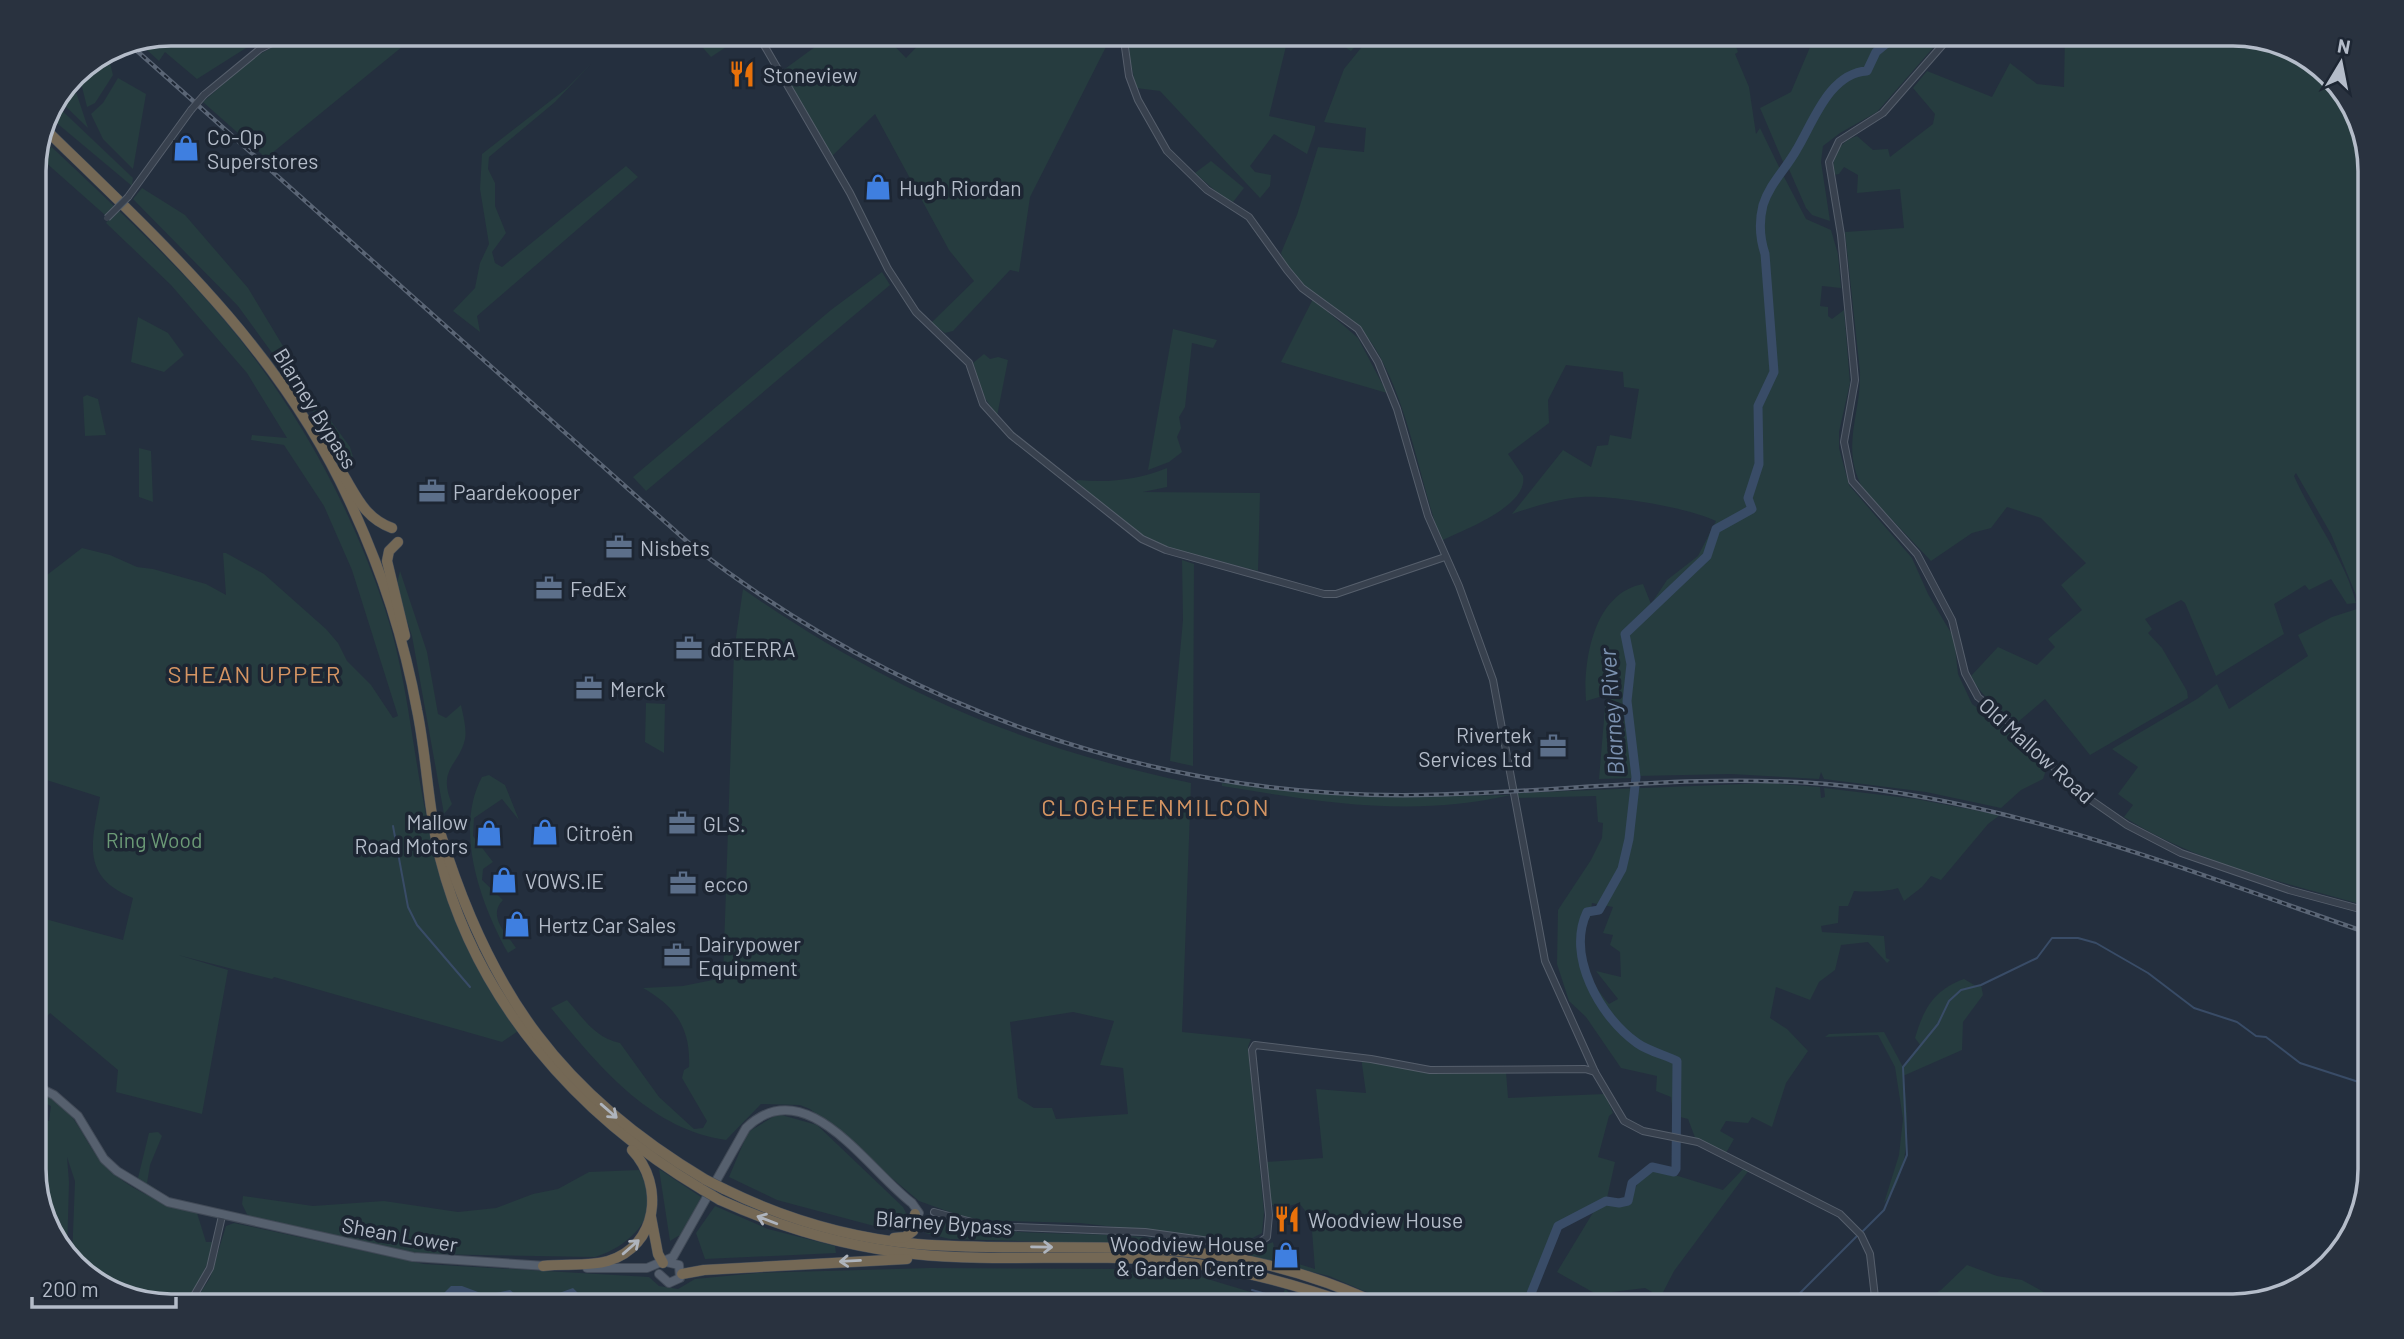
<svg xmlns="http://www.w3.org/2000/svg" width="2404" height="1339" viewBox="0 0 2404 1339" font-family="Barlow,sans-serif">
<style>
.green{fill:#263c3f;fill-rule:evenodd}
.water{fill:#394c67}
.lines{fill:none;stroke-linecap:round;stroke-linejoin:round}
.stream{stroke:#394c67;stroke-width:2}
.river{stroke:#394c67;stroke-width:9}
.minor-casing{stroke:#565f6c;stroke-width:8}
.major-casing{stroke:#414a57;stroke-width:10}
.highway-casing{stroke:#434c59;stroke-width:11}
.minor{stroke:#38414e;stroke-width:6}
.major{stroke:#56606e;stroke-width:8}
.highway{stroke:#746855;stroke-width:10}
.rail-casing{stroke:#5a6575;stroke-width:4.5}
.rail{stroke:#1d2633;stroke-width:2;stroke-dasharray:5;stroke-linecap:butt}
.minor-bridge-casing{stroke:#565f6c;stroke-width:8;stroke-linecap:butt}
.highway-bridge-casing{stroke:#434c59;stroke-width:11;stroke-linecap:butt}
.minor-bridge{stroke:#38414e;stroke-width:6}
.highway-bridge{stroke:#746855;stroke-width:10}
.oneway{stroke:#aeb4bd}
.labels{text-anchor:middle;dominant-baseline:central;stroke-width:7;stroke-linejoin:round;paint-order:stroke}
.poi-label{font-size:21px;fill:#b4bcc9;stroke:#1d2633;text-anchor:start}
.street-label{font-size:21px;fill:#b4bcc9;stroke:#1d2633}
.park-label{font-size:21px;fill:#6b9a76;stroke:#1d2633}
.water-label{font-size:23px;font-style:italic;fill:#7c92b1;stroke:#1d2633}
.quarter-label{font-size:24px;letter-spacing:2px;fill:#d59563;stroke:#1d2633}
.rim{fill:none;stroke:#b4bcc9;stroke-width:3.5}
</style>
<rect width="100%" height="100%" fill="#242f3e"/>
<g class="green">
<path d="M170,33H276L254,43L197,79L165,52L159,61L136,40Z"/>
<path d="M298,33H419L266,158L203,102L253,58Z"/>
<path d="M690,33H747L711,57Z"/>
<path d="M834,33H882L906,58L930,33H1117L1111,37L1030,197L1019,272L1010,270L953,331L945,333L931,323L974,281L949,250L875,114L831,157L782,71Z"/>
<path d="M1125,33H1368L1351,51L1333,39L1287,42L1269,116L1315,126V130L1307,154L1274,134L1250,166L1255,172L1271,175L1270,186L1260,198L1160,91L1136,88Z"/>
<path d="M1373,33H1731L1738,52L1735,54L1749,87L1756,134L1760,128L1781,171L1765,202L1761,240L1766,207L1782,173L1806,219L1831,230L1838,254L1841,288L1822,286L1820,306L1828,307V316L1832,319L1844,310L1850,383L1839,432V448L1849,485L1912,558L1928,594L1954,638L1958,674L1972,704L2017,736L2046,770L2043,779L2021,790L2001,808L1926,792L1824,779L1821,772L1819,779L1731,774L1638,776L1630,702L1633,665L1626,635L1702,563L1708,556L1716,531L1753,509L1749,497L1761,464L1759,406L1769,381L1757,404V464L1746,497L1751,508L1714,529L1705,555L1622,635L1628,664L1624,699L1633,778L1599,779L1606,695L1586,701C1583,660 1594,593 1643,584L1651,604L1667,580L1698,556L1716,521C1686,507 1613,495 1582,497C1558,499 1535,506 1512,514L1563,450L1591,467L1597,446L1608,445L1610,435L1631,439L1639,389L1624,387L1623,372L1566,365L1548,400L1549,423L1508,454L1523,476C1529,506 1463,530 1441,541C1419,478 1409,405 1375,348C1353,311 1292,291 1281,253L1297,215L1318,147L1364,152L1366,128L1324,122L1344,69Z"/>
<path d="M1816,33H1946L1877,112L1840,133L1823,146L1821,162L1830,221L1812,215L1806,208L1788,167L1790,158L1784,164L1760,108L1791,92Z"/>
<path d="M2065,33H2234L2302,51L2348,94L2370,162L2371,601L2358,600L2331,534L2296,473L2294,476C2311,515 2347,563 2356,603L2347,604L2331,579L2309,590L2305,585L2274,604L2284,634L2216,676L2185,603L2181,600L2145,619L2152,629L2148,633L2162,648L2187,691L2188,698L2090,755L2045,699L2018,722C1998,708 1982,698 1971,676L1998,647L2037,665L2055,647L2048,639L2082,610L2061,585L2086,563L2041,518L2007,507L1991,528L1972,533L1931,561L1863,489C1840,447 1861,416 1860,372L1845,232L1904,228L1900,189L1857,193L1858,175L1844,167L1839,174L1833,175C1833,156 1838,142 1857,136L1873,150L1888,149L1890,157L1933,124L1935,114L1913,88L1927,71L1992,97L2010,63L2037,84L2064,87Z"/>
<path d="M108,55L113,75L95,103L87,107L78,71Z"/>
<path d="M591,64L555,102L489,157L488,169L495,183V206L506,233L492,252L495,263L502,267L626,166L638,177L477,316L480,332L453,311L475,288L480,263L489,244L480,189L482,154L567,88Z"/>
<path d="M71,77L88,128L57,98Z"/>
<path d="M118,78L146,94L133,169L103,139L91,114L103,103Z"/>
<path d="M54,103L133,178L132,186L46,114Z"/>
<path d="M40,136C91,184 143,232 192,284C279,376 345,489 385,609C413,694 413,784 440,868C446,886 457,904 465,921C483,957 501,994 518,1031L502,1042L274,977L272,979L178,955L228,970L202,1114L116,1092L118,1070L50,1013L34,1031V916L123,940L133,898C80,877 92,842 100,797L34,776V585L82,548L110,555L137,567L153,569L206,584L226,595L223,553H226L264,574L326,629L338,643L347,661L371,685L393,718L398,716L352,570L324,506L284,445L251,440L252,435L287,438L247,373L171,285L106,223L109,219L105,215L35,153Z"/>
<path d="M1211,161L1244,188L1233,202L1220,195L1195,173Z"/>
<path d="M142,188L185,215L248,288L315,399L350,447L353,457L343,466L309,404L238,306L133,199Z"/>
<path d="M882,272L890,285L646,491L633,477L831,310Z"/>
<path d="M1313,299L1358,338L1387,393L1281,362Z"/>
<path d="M138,317L168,333L184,355L164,372L131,362Z"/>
<path d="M1173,329L1217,340L1213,348L1192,343L1185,407L1179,417L1181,428L1177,437L1182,452L1169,462L1148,470Z"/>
<path d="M984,354L990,359L998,357L1008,360L997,416L985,398L973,363Z"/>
<path d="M87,395L98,399L106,435L85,436L83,397Z"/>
<path d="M139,448L151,451L153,502L139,497Z"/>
<path d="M1167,468V487L1143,492L1260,493L1258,571L1162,546L1129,527L1075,484L1077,480C1109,483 1137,480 1167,468Z"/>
<path d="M1182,560L1194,564L1193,766L1170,761L1183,620Z"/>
<path d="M400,571L427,652L438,714L446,718L461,705C463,715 467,729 465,739C459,766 437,768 452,804L444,814L412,636L396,588Z"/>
<path d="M743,589C885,688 1021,747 1191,783L1182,1032L1251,1039L1248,1047L1264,1212L1262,1233L1245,1242L1080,1223L972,1220L919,1201L810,1109L800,1105L761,1104L726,1140C649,1129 598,1065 551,1008L567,1000C583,1018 595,1038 620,1043L659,1097L694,1129L703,1128L707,1121L682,1078L684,1070L689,1067C691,1028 675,1006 643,988L683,986L723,978L734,651ZM1073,1012L1114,1021L1100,1065L1123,1068L1128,1114L1056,1119L1052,1108H1034L1018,1098L1010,1022Z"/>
<path d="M2363,607L2366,640L2371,641V907C2287,883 2198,864 2124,817L2133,805L2118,794L2138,767L2112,749L2197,699L2217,684L2229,709L2308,656L2298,635L2332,617Z"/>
<path d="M646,703L665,704L664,753L645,742Z"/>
<path d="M489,775L505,785L519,820L502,799L474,818L473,836L493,862L483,869L482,880L503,900C487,916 506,933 516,948L508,953C480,903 454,829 482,777Z"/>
<path d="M1222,783L1380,797L1511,795C1411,818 1321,802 1222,786Z"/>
<path d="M1769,783L1820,787L1821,798L1825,797L1824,788L1916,799L2000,815L1988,824L1941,880L1931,876L1922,887L1904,901L1898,888C1886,892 1865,892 1854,891L1848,906H1839L1838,923L1821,926L1822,932L1884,936L1886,958L1890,960L1887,963L1868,942L1841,945L1835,970L1819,982L1810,1000L1776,987L1770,1018L1787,1029L1808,1051L1786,1083L1772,1127L1752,1117L1748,1123L1726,1121L1720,1131L1734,1139L1726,1153L1696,1140L1688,1119L1673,1115L1671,1097L1656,1091L1657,1076L1621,1068L1586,1017L1569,1001L1557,964L1558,910L1591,860L1602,838L1603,823L1598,822L1596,796L1515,798V793ZM1592,903L1613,907L1603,933L1613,935L1610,945L1620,952L1621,977L1596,971L1618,999L1609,1004C1585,976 1580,954 1585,918H1590Z"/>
<path d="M1964,979L1976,986L1981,985L1983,995L1963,1022L1962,1050L1903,1076C1909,1114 1912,1174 1884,1203L1899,1155L1903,1119L1895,1067L1878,1035L1825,1037L1829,1034L1884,1032L1903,1067L1921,1046L1915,1038C1924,1008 1934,990 1964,979Z"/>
<path d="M1361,1057L1406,1066L1506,1072L1508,1098L1605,1094L1613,1113L1609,1116L1598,1157L1615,1162L1607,1198L1600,1204H1628C1636,1189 1638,1170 1662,1171L1723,1190L1744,1168L1749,1170L1674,1271L1656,1306H1643L1652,1292L1645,1288L1596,1294L1557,1272L1597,1206L1558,1226L1526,1306H1399L1329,1276L1255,1258L1179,1246L950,1239L925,1233L924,1220L929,1216C995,1238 1062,1231 1131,1236C1176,1239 1230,1261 1273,1242L1276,1257L1315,1269L1311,1218L1299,1203L1282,1208L1268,1204L1266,1162L1323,1158L1316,1089L1366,1093Z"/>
<path d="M34,1089C82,1106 81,1148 114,1174C138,1194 168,1205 197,1213L206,1242H213C210,1266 196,1286 183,1306H170L102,1288L72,1259L75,1181L67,1157L69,1182L67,1255C34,1224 34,1157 34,1115L49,1121L51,1106L34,1098Z"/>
<path d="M778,1114L817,1125L903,1207L908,1217L903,1225L889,1230L777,1200L729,1177L748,1132Z"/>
<path d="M158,1132L162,1136L150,1165L147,1183L174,1201L137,1182L149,1133Z"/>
<path d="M659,1169L701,1197L683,1233L670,1241Z"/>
<path d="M639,1170C642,1177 646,1184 648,1190C657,1223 621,1250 595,1257L418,1254L248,1216L242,1204L243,1196L313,1206L384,1201L458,1212L496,1208L533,1194L558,1189L589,1172Z"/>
<path d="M715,1206L768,1229L835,1246L836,1253L705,1259L696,1233Z"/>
<path d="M234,1223L424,1264L649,1277L659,1286L678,1289L695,1279L757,1273L930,1268L1118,1269L1201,1277L1280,1301L1285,1289L1304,1306H192L210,1278L226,1226Z"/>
<path d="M1967,1265L1997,1276L2022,1280L2051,1296L2047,1306H1942L1926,1299L1941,1290Z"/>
</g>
<path class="water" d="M451,1286H462L486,1295L510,1290L519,1297L537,1301L573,1288L584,1299L603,1306L451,1304L443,1301V1294Z"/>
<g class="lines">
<g class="stream">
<path d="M393,826L408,907L417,925L470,987"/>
<path d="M1863,1231L1884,1210L1907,1155L1903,1067L1938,1024L1949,1001L1961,990L1981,985L2037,958L2052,938H2078L2096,943L2148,973L2194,1008L2237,1022L2256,1036L2266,1037L2300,1063L2371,1086"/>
<path d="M1252,1290L1276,1297L1279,1295"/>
<path d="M1226,1306L1244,1295"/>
<path d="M1787,1306L1858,1235"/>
</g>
<path class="river" d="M1526,1306L1558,1226L1606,1201L1619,1203L1628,1201L1632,1183L1652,1167L1674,1172L1676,1169L1677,1061C1665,1055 1648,1051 1637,1043C1600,1017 1566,956 1587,912L1599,910L1622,869L1629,839L1636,777L1627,701L1631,664L1625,634L1707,556L1716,529L1752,509L1748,498L1759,464L1758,406L1774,372L1765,254C1760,239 1759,221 1763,205C1770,183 1786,169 1797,149C1813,123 1829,73 1867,71L1876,52L1899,33"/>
<g class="minor-casing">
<g id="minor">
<path d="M757,33L850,193L888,269L916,312L969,363L983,404L1011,435L1142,539L1166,550L1324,594H1336L1445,557"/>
<path d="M1123,33L1129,76L1138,100L1167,151L1207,190L1249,217L1287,270L1302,288L1358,329L1378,362L1397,409L1428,516L1459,586L1493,680L1545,961L1595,1072L1624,1121L1643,1131L1698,1142L1840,1214L1861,1235L1870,1254L1876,1306"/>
<path d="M1953,33L1883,113L1839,141L1829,162L1841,235L1855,380L1844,442L1852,481L1917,554L1952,620L1965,673L1978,697L2014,726L2075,789L2127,825L2181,853L2289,890L2371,912"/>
<path d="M204,95L260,49L292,33"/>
<path d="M128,197L191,110"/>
<path d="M934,1212L987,1226L1145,1232L1253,1247L1267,1237L1269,1215L1252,1050L1255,1045L1371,1059L1430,1070L1585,1069L1595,1072"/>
<path d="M188,1306L210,1268L222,1216"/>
</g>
</g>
<g class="major-casing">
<g id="major">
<path d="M34,1085L54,1095L78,1116L104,1159L117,1171L168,1202L413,1257L546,1266"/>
<path d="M587,1268H647L673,1257L746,1128C806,1070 867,1169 912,1203L919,1213"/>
<path d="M659,1274L669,1283L680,1278L679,1265L666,1262"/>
</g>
</g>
<g class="highway-casing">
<g id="highway">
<path d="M42,126C159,240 280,349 349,500C380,566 404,638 417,710C427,758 428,810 440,858C476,1001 578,1116 703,1190"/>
<path d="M341,471C356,495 364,518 392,528"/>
<path d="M398,542L389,551L387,561L405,636"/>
<path d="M441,835C490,994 561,1094 706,1180"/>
<path d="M724,1189C785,1219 850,1238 917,1244C1016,1252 1116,1241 1215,1255C1273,1263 1330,1281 1383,1306"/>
<path d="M720,1200C782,1228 846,1247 914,1254C999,1263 1085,1253 1170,1261C1234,1267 1295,1284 1356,1306"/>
<path d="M651,1217L658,1254L663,1263"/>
<path d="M894,1238L905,1237L913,1231L915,1214"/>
<path d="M543,1266C564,1263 587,1267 608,1261C658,1246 665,1185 632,1150"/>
<path d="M682,1274L704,1270L907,1259"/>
</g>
</g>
<use href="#minor" class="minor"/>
<use href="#major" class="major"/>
<use href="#highway" class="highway"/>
<g class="rail-casing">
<path id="rail" d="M127,42L690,544C900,707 1153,799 1420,795C1555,793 1691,773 1826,784C2015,800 2193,873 2371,934"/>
</g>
<use href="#rail" class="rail"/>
<g class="minor-bridge-casing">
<g id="minor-bridge">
<path d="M191,110L204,95"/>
<path d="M107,218L128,197"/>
</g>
</g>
<g class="highway-bridge-casing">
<g id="highway-bridge">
<path d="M706,1180L724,1189"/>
<path d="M703,1190L720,1200"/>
</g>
</g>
<use href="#minor-bridge" class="minor-bridge"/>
<use href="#highway-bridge" class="highway-bridge"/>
</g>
<defs><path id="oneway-shaft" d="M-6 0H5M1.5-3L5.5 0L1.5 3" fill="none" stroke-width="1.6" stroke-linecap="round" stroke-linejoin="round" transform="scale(1.75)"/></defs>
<g class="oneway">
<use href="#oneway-shaft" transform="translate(609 1111) rotate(41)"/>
<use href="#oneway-shaft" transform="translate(767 1220) rotate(-159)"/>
<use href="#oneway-shaft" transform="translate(631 1247) rotate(-41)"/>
<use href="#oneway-shaft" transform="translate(1042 1247) rotate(1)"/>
<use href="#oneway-shaft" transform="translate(850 1261) rotate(177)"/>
</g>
<defs>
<g id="restaurant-bare" transform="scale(2.1)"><path d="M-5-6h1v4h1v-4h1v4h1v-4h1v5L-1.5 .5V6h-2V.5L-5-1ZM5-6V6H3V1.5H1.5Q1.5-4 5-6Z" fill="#e8710a" stroke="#1d2633" stroke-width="2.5" paint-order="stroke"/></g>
<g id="shop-bare" transform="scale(2.1)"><path d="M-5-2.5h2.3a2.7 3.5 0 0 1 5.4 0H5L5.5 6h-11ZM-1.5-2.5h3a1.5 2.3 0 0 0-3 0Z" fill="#3f7fe0" stroke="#1d2633" stroke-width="2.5" paint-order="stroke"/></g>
<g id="office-bare" transform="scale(2.1)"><path d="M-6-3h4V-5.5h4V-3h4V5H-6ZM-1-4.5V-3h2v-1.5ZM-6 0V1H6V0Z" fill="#5c6f8a" stroke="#1d2633" stroke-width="2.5" paint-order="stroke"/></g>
</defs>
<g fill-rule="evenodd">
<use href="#restaurant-bare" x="742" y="74"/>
<use href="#shop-bare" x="186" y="148"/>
<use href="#shop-bare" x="878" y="187"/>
<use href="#office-bare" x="432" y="491"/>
<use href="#office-bare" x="619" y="547"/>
<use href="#office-bare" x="549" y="588"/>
<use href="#office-bare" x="689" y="648"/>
<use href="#office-bare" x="589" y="688"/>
<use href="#office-bare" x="1553" y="746"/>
<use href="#office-bare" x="682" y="823"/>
<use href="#shop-bare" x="545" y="832"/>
<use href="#shop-bare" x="489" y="833"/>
<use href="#shop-bare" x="504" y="880"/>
<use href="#office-bare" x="683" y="883"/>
<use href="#shop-bare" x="517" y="924"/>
<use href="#office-bare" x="677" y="955"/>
<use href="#restaurant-bare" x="1287" y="1219"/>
<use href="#shop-bare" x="1286" y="1255"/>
</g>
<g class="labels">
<g class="poi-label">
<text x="763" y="74">Stoneview</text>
<text x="207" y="136">Co-Op<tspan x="207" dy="24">Superstores</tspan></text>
<text x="899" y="187">Hugh Riordan</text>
<text x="453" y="491">Paardekooper</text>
<text x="640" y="547">Nisbets</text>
<text x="570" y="588">FedEx</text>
<text x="710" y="648">dōTERRA</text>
<text x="610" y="688">Merck</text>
<text x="1532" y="734" text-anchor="end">Rivertek<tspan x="1532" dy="24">Services Ltd</tspan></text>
<text x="468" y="821" text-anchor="end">Mallow<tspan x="468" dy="24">Road Motors</tspan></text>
<text x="703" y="823">GLS.</text>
<text x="566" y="832">Citroën</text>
<text x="525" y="880">VOWS.IE</text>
<text x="704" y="883">ecco</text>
<text x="538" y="924">Hertz Car Sales</text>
<text x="698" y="943">Dairypower<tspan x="698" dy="24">Equipment</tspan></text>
<text x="1308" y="1219">Woodview House</text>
<text x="1265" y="1243" text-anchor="end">Woodview House<tspan x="1265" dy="24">&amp; Garden Centre</tspan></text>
</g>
<g class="street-label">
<text transform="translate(316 408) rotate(58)">Blarney Bypass</text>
<text transform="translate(2037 750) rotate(42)">Old Mallow Road</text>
<text transform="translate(944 1222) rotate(4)">Blarney Bypass</text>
<text transform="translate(400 1234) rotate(10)">Shean Lower</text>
</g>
<g class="park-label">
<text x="154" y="839">Ring Wood</text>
</g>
<g class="water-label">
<text transform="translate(1611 712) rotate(-94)">Blarney River</text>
</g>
<g class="quarter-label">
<text x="255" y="673">SHEAN UPPER</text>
<text x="1156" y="806">CLOGHEENMILCON</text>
</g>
</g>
<path d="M0 0H2404V1339H0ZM171 46H2233A125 125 0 0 1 2358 171V1169A125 125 0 0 1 2233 1294H171A125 125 0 0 1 46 1169V171A125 125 0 0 1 171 46Z" fill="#29323f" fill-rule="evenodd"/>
<path class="rim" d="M171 46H2233A125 125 0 0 1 2358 171V1169A125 125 0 0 1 2233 1294H171A125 125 0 0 1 46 1169V171A125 125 0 0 1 171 46Z"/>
<g transform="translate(2341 63) rotate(10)" stroke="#1d2633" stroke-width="5" paint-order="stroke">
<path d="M0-5L12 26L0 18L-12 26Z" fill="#b4bcc9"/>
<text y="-10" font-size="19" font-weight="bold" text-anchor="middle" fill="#b4bcc9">N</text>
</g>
<path d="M32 1297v10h144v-10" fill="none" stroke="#b4bcc9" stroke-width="3.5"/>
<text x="42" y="1297" font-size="21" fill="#b4bcc9" stroke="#1d2633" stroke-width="5" paint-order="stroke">200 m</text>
</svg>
